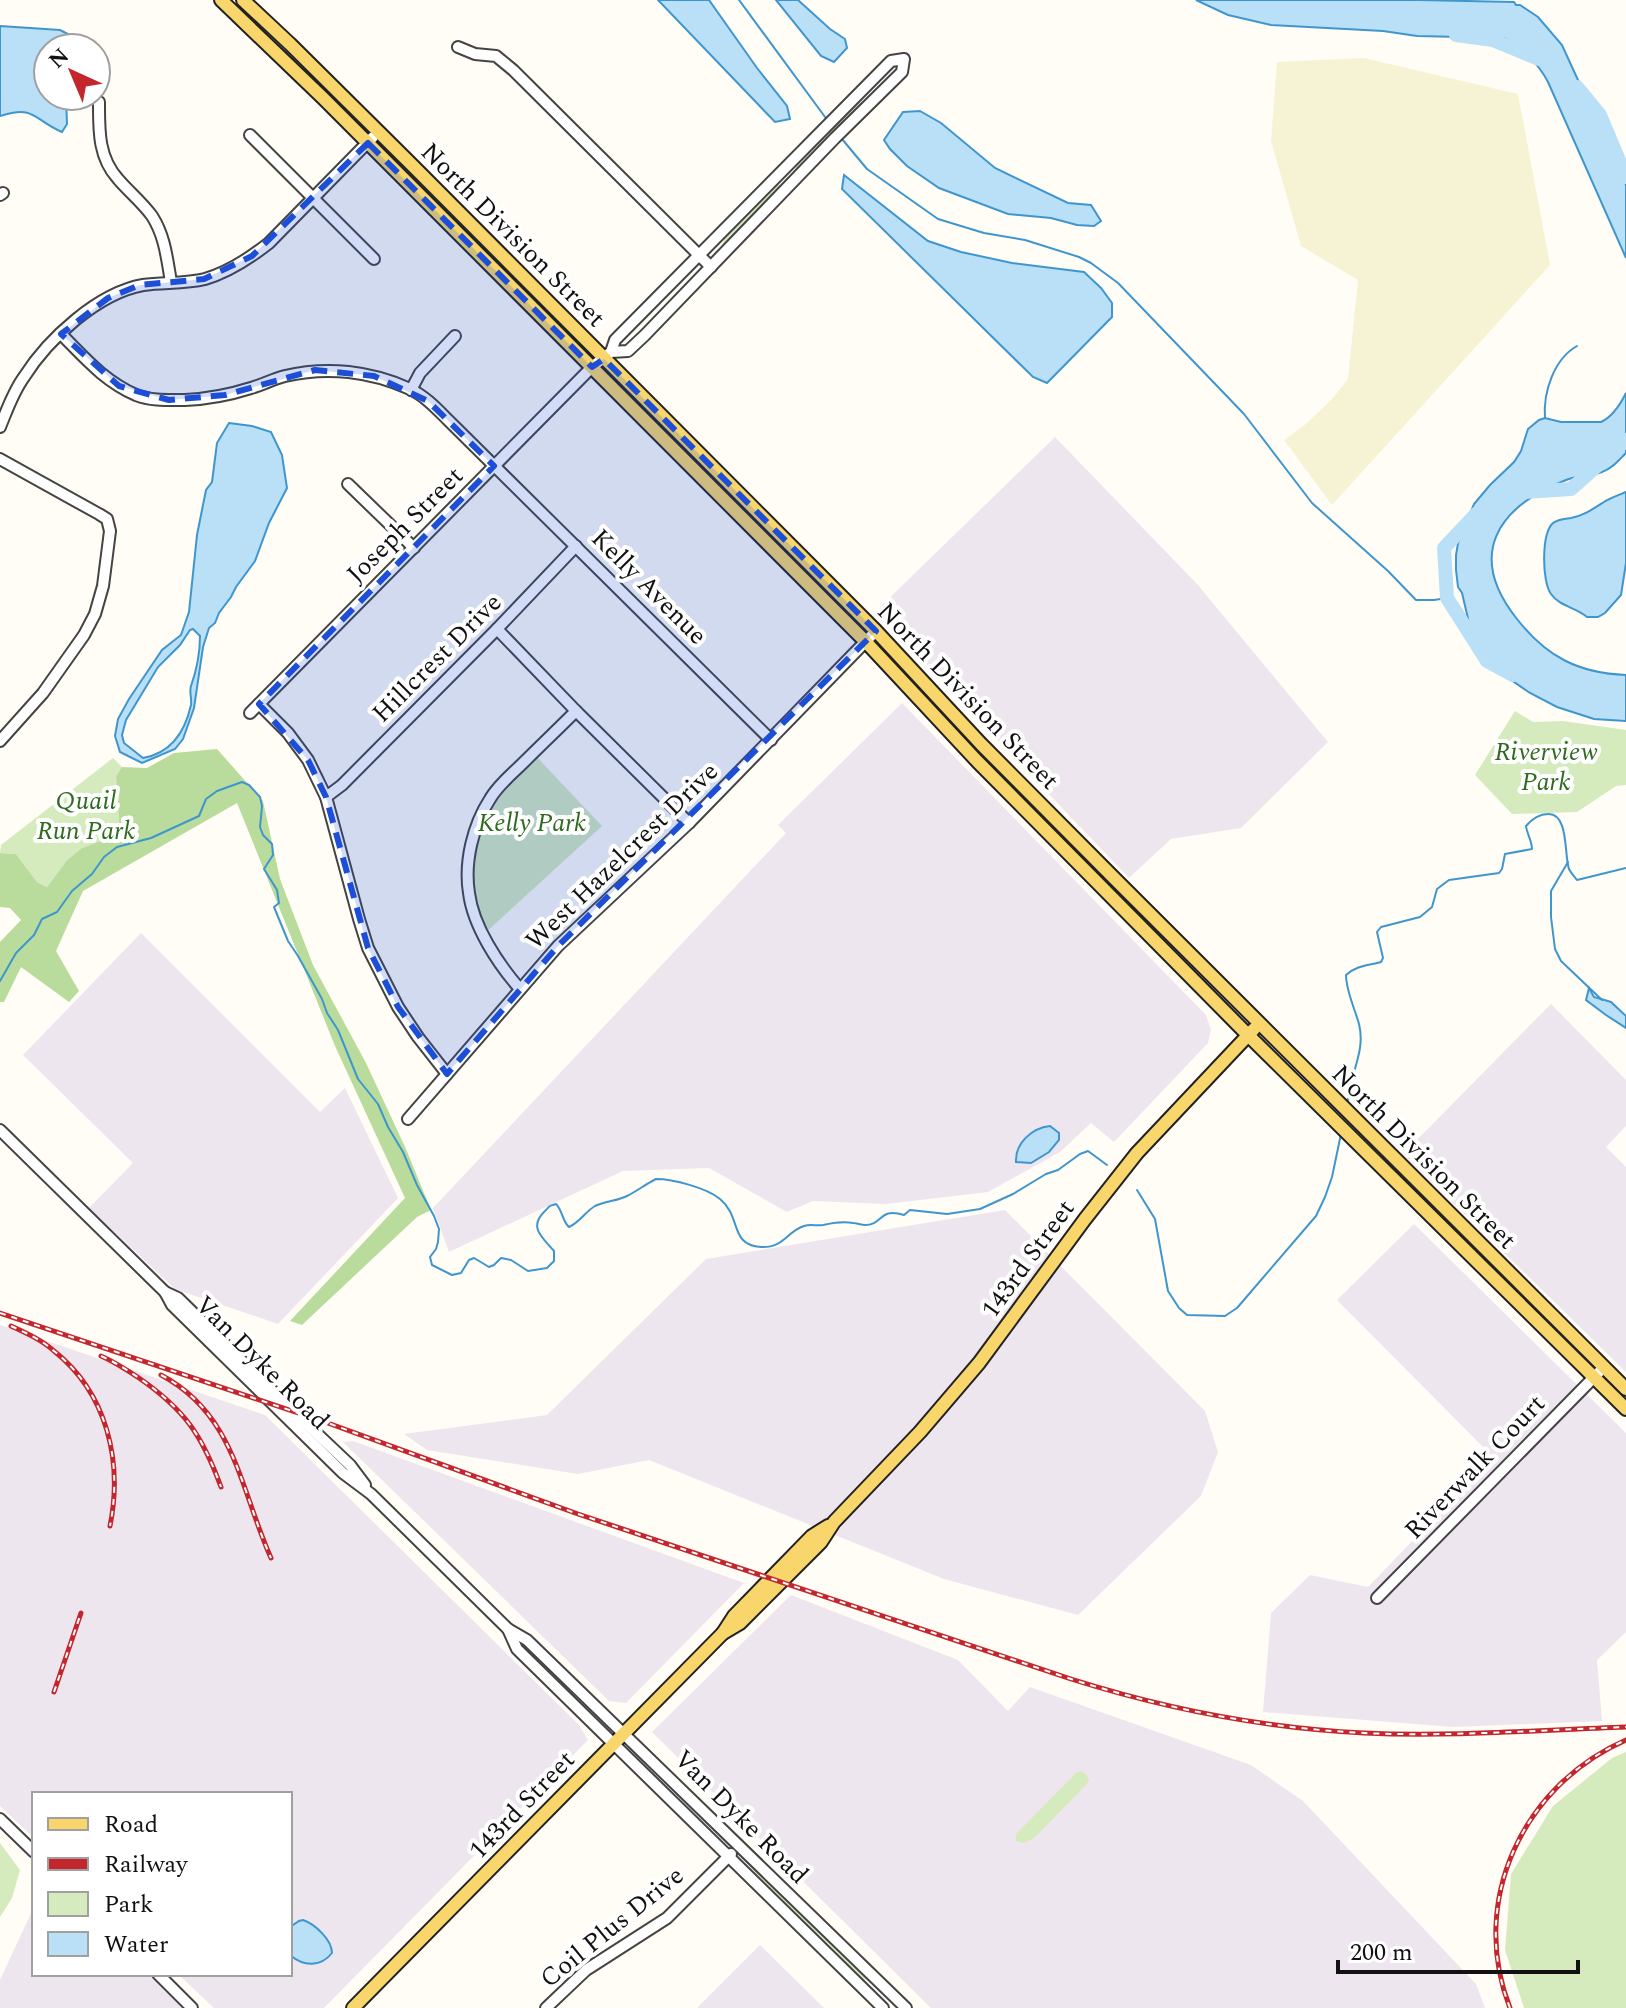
<svg xmlns="http://www.w3.org/2000/svg" width="1626" height="2008" viewBox="0 0 1626 2008" font-family="Spectral,serif">
<style>
.industrial{fill:#eee6ef}
.farmland{fill:#f6f3d4}
.green{fill:#d5ebbd}
.forest{fill:#b9dc9c}
.water{fill:#b9e0f7;stroke:#3f96cf;stroke-width:2;fill-rule:evenodd}
.lines{fill:none;stroke-linecap:round;stroke-linejoin:round}
.stream{stroke:#3f96cf;stroke-width:2}
.river{stroke:#b9e0f7;stroke-width:14}
.minor-casing{stroke:#444;stroke-width:14}
.major-casing{stroke:#222;stroke-width:16}
.minor{stroke:#fff;stroke-width:10}
.major{stroke:#f9d66b;stroke-width:12}
.rail-casing{stroke:#c4262e;stroke-width:5}
.rail{stroke:#fff;stroke-width:2;stroke-dasharray:6;stroke-linecap:butt}
.marked{fill:#1d4ed8;fill-opacity:0.2;stroke:#1d4ed8;stroke-width:6;stroke-dasharray:16 10;stroke-linejoin:round}
.labels{text-anchor:middle;dominant-baseline:central;stroke-width:8;stroke-linejoin:round;paint-order:stroke}
.street-label{font-size:26px;fill:#111;stroke:#fff}
.park-label{font-size:26px;font-style:italic;fill:#2f6b1f;stroke:#fff}
</style>
<rect width="100%" height="100%" fill="#fffdf5"/>
<g class="industrial">
<path d="M1055,437L1197,584L1328,742L1241,828L1171,839L1129,878L875,612Z"/>
<path d="M902,703L1206,1015L1211,1030L1208,1043L1114,1142L1091,1123L1060,1152L988,1192L886,1204L813,1201L787,1212L709,1168L623,1171L449,1252L433,1208L786,833L778,825Z"/>
<path d="M141,933L320,1112L345,1088L398,1198L278,1324L175,1289L89,1208L133,1163L23,1055Z"/>
<path d="M1551,1004L1626,1080V1126L1606,1147L1626,1167V1372L1403,1154Z"/>
<path d="M1005,1210L1205,1411L1218,1452L1201,1496L1078,1615L944,1579L649,1460L578,1474L427,1450L404,1434L547,1415L706,1259Z"/>
<path d="M1414,1224L1626,1433V1632L1597,1660L1602,1721L1453,1727L1263,1712L1271,1613L1310,1575L1368,1587L1493,1457L1337,1300Z"/>
<path d="M0,1325L265,1415L579,1725L588,1740L324,2008H214L178,1974H290V1794H34V1838L0,1806Z"/>
<path d="M353,1441L744,1583L626,1703L609,1701L343,1442Z"/>
<path d="M791,1595L958,1660L1008,1711L1030,1687L1251,1765L1303,1801L1476,1984L1485,2008H931L652,1732Z"/>
<path d="M34,1907V1974H147L182,2008H0V1980Z"/>
<path d="M760,1945L824,2008H697Z"/>
</g>
<path class="farmland" d="M1364,58L1518,94L1550,265L1332,505L1284,440L1306,424L1332,399L1348,379L1358,280L1301,246L1271,141L1277,62Z"/>
<g class="green">
<path d="M859,101L863,105L798,169L796,168L797,163Z"/>
<path d="M777,183L780,185L781,189L722,248L721,246L731,228Z"/>
<path d="M1515,711L1533,722L1563,721L1626,730V785L1616,786L1577,812L1512,814L1475,775Z"/>
<path d="M533,753L602,826L484,934L476,919L468,868L491,797Z"/>
<path d="M113,758L122,767L116,776L119,822L108,838L82,848L67,860L47,887L37,882L16,854L0,853L1,845Z"/>
<path d="M1626,1752V2008H1524L1505,1950L1511,1874L1553,1806L1612,1758Z"/>
<path d="M1077,1772H1082L1087,1775L1089,1780L1087,1784L1034,1838L1024,1843L1016,1841V1834Z"/>
<path d="M0,1843L20,1870L12,1898L0,1917Z"/>
<path d="M744,1862L829,1937L871,1983L862,1978C844,1961 827,1941 807,1925C786,1906 756,1889 744,1862Z"/>
</g>
<path class="forest" d="M217,749L263,801L280,879L313,965L366,1063L406,1149L431,1210L417,1217L302,1325L290,1321L405,1198L335,1046L237,803L83,891L56,951L79,991L69,1002L21,967L4,1002H0V942L21,920L10,908L0,907V853L16,854L37,882L47,887L67,860L82,848L108,838L119,823L116,776L122,767L147,768L174,753Z"/>
<g class="water">
<path d="M658,0H709L757,68L787,106L790,119L775,122Z"/>
<path d="M776,0H798L830,29L845,39L847,48L834,62L821,56Z"/>
<path d="M1196,0H1418L1514,2L1516,5H1520L1538,17L1562,45L1626,185V258L1548,82C1539,65 1522,46 1504,38L1417,36L1383,31L1271,25L1228,15Z"/>
<path d="M0,26L60,30L72,36L76,48H48V96H66L67,124L62,132C32,119 36,105 0,116Z"/>
<path d="M920,111L941,123L995,168L1068,203L1091,205L1101,221L1094,226L1077,225L1051,218L1008,214L939,188L907,166L890,149L884,140L903,112Z"/>
<path d="M844,175L928,241L961,252L1012,263L1084,272L1101,288L1112,303V317L1047,383L1033,377L842,189Z"/>
<path d="M1626,393V453C1619,460 1612,469 1602,472C1591,476 1578,475 1566,480C1497,507 1466,555 1517,619C1547,657 1578,673 1626,675V721L1594,719L1557,707L1530,693L1501,673L1480,647L1469,623L1462,593L1458,587L1456,570V555L1458,543L1474,504L1490,485L1514,462L1521,451L1528,429L1539,420L1545,418L1561,422H1601C1612,417 1621,403 1626,393Z"/>
<path d="M229,423L252,426L271,432L282,455L287,488L269,523L255,561L236,587L231,597L219,613L215,623L209,628L203,647L194,708L183,739L175,749L142,763L120,752L115,736L118,719L129,699L162,650L181,635L189,612L197,535L206,490L212,482L217,443ZM193,629L200,636C200,655 197,669 191,686C189,692 192,698 191,705C185,732 171,753 143,758L124,743L122,735L126,720L158,667L180,645L190,630Z"/>
<path d="M1626,492V563L1621,595L1605,613L1598,617H1587C1576,607 1560,607 1551,594C1542,582 1541,534 1553,523C1558,519 1564,519 1571,518C1583,516 1593,509 1604,502C1610,498 1619,495 1626,492Z"/>
<path d="M1589,988L1594,997L1611,1002L1626,1016V1028L1606,1015L1586,1000Z"/>
<path d="M1050,1126L1059,1133V1140L1049,1152L1031,1163L1016,1162C1015,1143 1032,1128 1050,1126Z"/>
<path d="M303,1920C315,1924 332,1940 332,1953C321,1967 304,1967 290,1955V1927L299,1921Z"/>
</g>
<g class="lines">
<g class="stream">
<path d="M739,0L828,121"/>
<path d="M842,139L867,169L938,219L984,233L1025,240L1079,257L1091,263L1118,283L1244,414L1312,503L1388,571L1416,600H1434L1447,598"/>
<path d="M1545,418C1543,392 1554,359 1577,346"/>
<path d="M1568,862L1551,891V917L1555,949L1561,961L1602,1000"/>
<path d="M0,981L16,953L34,935L42,919L57,912L72,891L92,874L104,857L117,847L151,838L199,816L206,799L217,791L242,782L249,785L260,797L262,806L260,827L263,835L272,844L273,855L264,869L277,890L279,903L274,907L288,941L298,956L322,999L327,1013L338,1030L358,1079L378,1104L388,1127L403,1152L417,1185L434,1216L439,1229L438,1242L436,1249L430,1257L432,1265L452,1275L461,1273L469,1260L474,1258L489,1267L494,1265L501,1258L511,1260L528,1271L547,1268L554,1261V1251C542,1237 528,1227 545,1211C552,1204 547,1207 556,1204C563,1211 562,1221 569,1227C580,1222 585,1212 595,1206C606,1201 617,1201 627,1196C637,1191 646,1184 656,1179C673,1179 707,1188 720,1199C742,1217 729,1245 761,1247C784,1248 786,1232 804,1226C810,1224 816,1226 823,1225C833,1223 842,1221 853,1223C857,1223 861,1225 865,1225C883,1225 879,1207 904,1215L910,1210L947,1214L980,1209L1013,1194L1046,1174L1058,1170L1080,1154L1088,1151L1107,1165"/>
<path d="M1347,1104C1349,1096 1350,1087 1352,1079C1357,1061 1364,1044 1359,1024C1355,1009 1346,991 1346,975C1357,965 1367,966 1381,962L1383,958L1377,932L1381,927L1420,917L1432,907L1437,889L1449,880L1499,873L1502,869L1505,854L1532,849C1532,841 1527,834 1526,826C1532,819 1539,814 1548,814C1569,813 1564,855 1569,869C1571,873 1574,876 1577,880L1626,868"/>
<path d="M1137,1190L1155,1219L1168,1291L1179,1308L1187,1315L1225,1316L1237,1308L1316,1216L1325,1197L1332,1177L1341,1134"/>
</g>
<g class="river">
<path d="M1456,35L1493,40L1539,59"/>
<path d="M1577,87L1600,115L1626,177"/>
<path d="M1525,492L1571,489L1626,440"/>
<path d="M1477,513L1444,548L1447,598L1487,661L1513,675"/>
</g>
<g class="minor-casing">
<g id="minor">
<path d="M458,47L475,54L496,56L513,70L711,267"/>
<path d="M99,102C99,130 98,157 118,179C129,192 142,202 152,216C165,236 167,259 171,282"/>
<path d="M250,135L374,259"/>
<path d="M0,195L3,193"/>
<path d="M61,334C85,358 104,381 136,395C151,401 169,400 185,400C207,399 229,395 251,388C262,385 273,379 285,376C327,366 371,371 410,389C425,396 437,409 448,420L771,740"/>
<path d="M411,390L420,373L455,336"/>
<path d="M0,427C7,410 13,392 24,377C48,339 98,293 143,285C163,282 185,284 205,279C229,272 250,258 269,243L373,137"/>
<path d="M0,459L99,514L107,519L110,531L103,586L95,614L84,635L43,693L0,741"/>
<path d="M348,484L414,548"/>
<path d="M497,629L576,711L689,823"/>
<path d="M259,704L288,733L308,760L326,797L359,919L368,948L398,1007L418,1037L447,1074"/>
<path d="M250,713L592,367L611,352L615,340L891,61L904,59L902,72L835,138L645,335L628,351L611,352"/>
<path d="M326,797L342,785L497,629L576,546"/>
<path d="M520,989C498,964 473,926 469,893C464,862 473,825 490,799C498,785 512,774 523,763C540,746 558,729 576,711"/>
<path d="M408,1119L558,946L689,823L871,636"/>
<path d="M0,1130L165,1292L172,1305L343,1473L371,1494L508,1629L527,1640L906,2008"/>
<path d="M165,1292L178,1298L294,1412L350,1465L365,1485"/>
<path d="M1377,1598L1604,1367"/>
<path d="M508,1629L517,1649L883,2008"/>
<path d="M0,1819L34,1852"/>
<path d="M158,1974L192,2008"/>
<path d="M546,2008L586,1970L667,1918L731,1854"/>
</g>
</g>
<g class="major-casing">
<g id="major">
<path d="M221,0L323,98L866,642L977,761L1248,1035L1626,1409"/>
<path d="M243,0L290,44L413,166L876,631L981,744L1114,878L1626,1389"/>
<path d="M723,1633L740,1623L821,1542L834,1522L920,1432L979,1363L1085,1219L1137,1153L1254,1029"/>
<path d="M353,2008L723,1633L734,1616L812,1536L828,1526"/>
</g>
</g>
<use href="#minor" class="minor"/>
<use href="#major" class="major"/>
<g class="rail-casing">
<g id="rail">
<path d="M0,1313L325,1422L578,1514L1071,1679C1166,1709 1263,1728 1364,1733C1451,1737 1539,1730 1626,1727"/>
<path d="M11,1326C26,1333 42,1340 54,1351C107,1393 123,1461 110,1526"/>
<path d="M101,1356C115,1362 127,1370 139,1378C185,1410 202,1435 221,1487"/>
<path d="M161,1375C235,1414 240,1489 271,1558"/>
<path d="M54,1692L81,1613"/>
<path d="M1510,2008C1468,1901 1523,1785 1626,1740"/>
</g>
</g>
<use href="#rail" class="rail"/>
</g>
<path class="marked" d="M368,143L592,367L604,359L876,631L558,946L447,1074L398,1007L368,948L326,797L308,760L259,704L494,466L428,401L374,376L315,370L225,395L169,400L119,386L61,334L108,298L140,285L204,279L252,256Z"/>
<g class="labels">
<g class="street-label">
<text transform="translate(513 235) rotate(45)">North Division Street</text>
<text transform="translate(405 525) rotate(-45)">Joseph Street</text>
<text transform="translate(649 587) rotate(45)">Kelly Avenue</text>
<text transform="translate(437 658) rotate(-45)">Hillcrest Drive</text>
<text transform="translate(968 696) rotate(46)">North Division Street</text>
<text transform="translate(622 856) rotate(-44)">West Hazelcrest Drive</text>
<text transform="translate(1424 1157) rotate(45)">North Division Street</text>
<text transform="translate(1028 1259) rotate(-54)">143rd Street</text>
<text transform="translate(262 1363) rotate(45)">Van Dyke Road</text>
<text transform="translate(1475 1467) rotate(-46)">Riverwalk Court</text>
<text transform="translate(522 1805) rotate(-46)">143rd Street</text>
<text transform="translate(741 1817) rotate(45)">Van Dyke Road</text>
<text transform="translate(612 1927) rotate(-39)">Coil Plus Drive</text>
</g>
<g class="park-label">
<text x="1546" y="752">Riverview<tspan x="1546" dy="30">Park</tspan></text>
<text x="86" y="801">Quail<tspan x="86" dy="30">Run Park</tspan></text>
<text x="532" y="823">Kelly Park</text>
</g>
</g>
<rect x="32" y="1792" width="260" height="184" fill="#ffffff" stroke="#a0a0a0" stroke-width="2"/>
<rect x="48" y="1818" width="40" height="12" fill="#f9d66b" stroke="#a0a0a0" stroke-width="2"/>
<text x="104" y="1832" font-size="24" fill="#111111">Road</text>
<rect x="48" y="1858" width="40" height="12" fill="#c4262e" stroke="#a0a0a0" stroke-width="2"/>
<text x="104" y="1872" font-size="24" fill="#111111">Railway</text>
<rect x="48" y="1892" width="40" height="24" fill="#d5ebbd" stroke="#a0a0a0" stroke-width="2"/>
<text x="104" y="1912" font-size="24" fill="#111111">Park</text>
<rect x="48" y="1932" width="40" height="24" fill="#b9e0f7" stroke="#a0a0a0" stroke-width="2"/>
<text x="104" y="1952" font-size="24" fill="#111111">Water</text>
<g transform="translate(72 72) rotate(316)"><circle r="38" fill="#ffffff" stroke="#a0a0a0" stroke-width="2"/>
<path d="M0-6L14 30L0 20L-14 30Z" fill="#c4262e"/>
<text y="-12" font-size="22" font-weight="bold" text-anchor="middle" fill="#111111">N</text>
</g>
<path d="M1338 1960v12h240v-12" fill="none" stroke="#111111" stroke-width="4"/>
<text x="1350" y="1960" font-size="24" fill="#111111" stroke="#ffffff" stroke-width="6" paint-order="stroke">200 m</text>
</svg>
